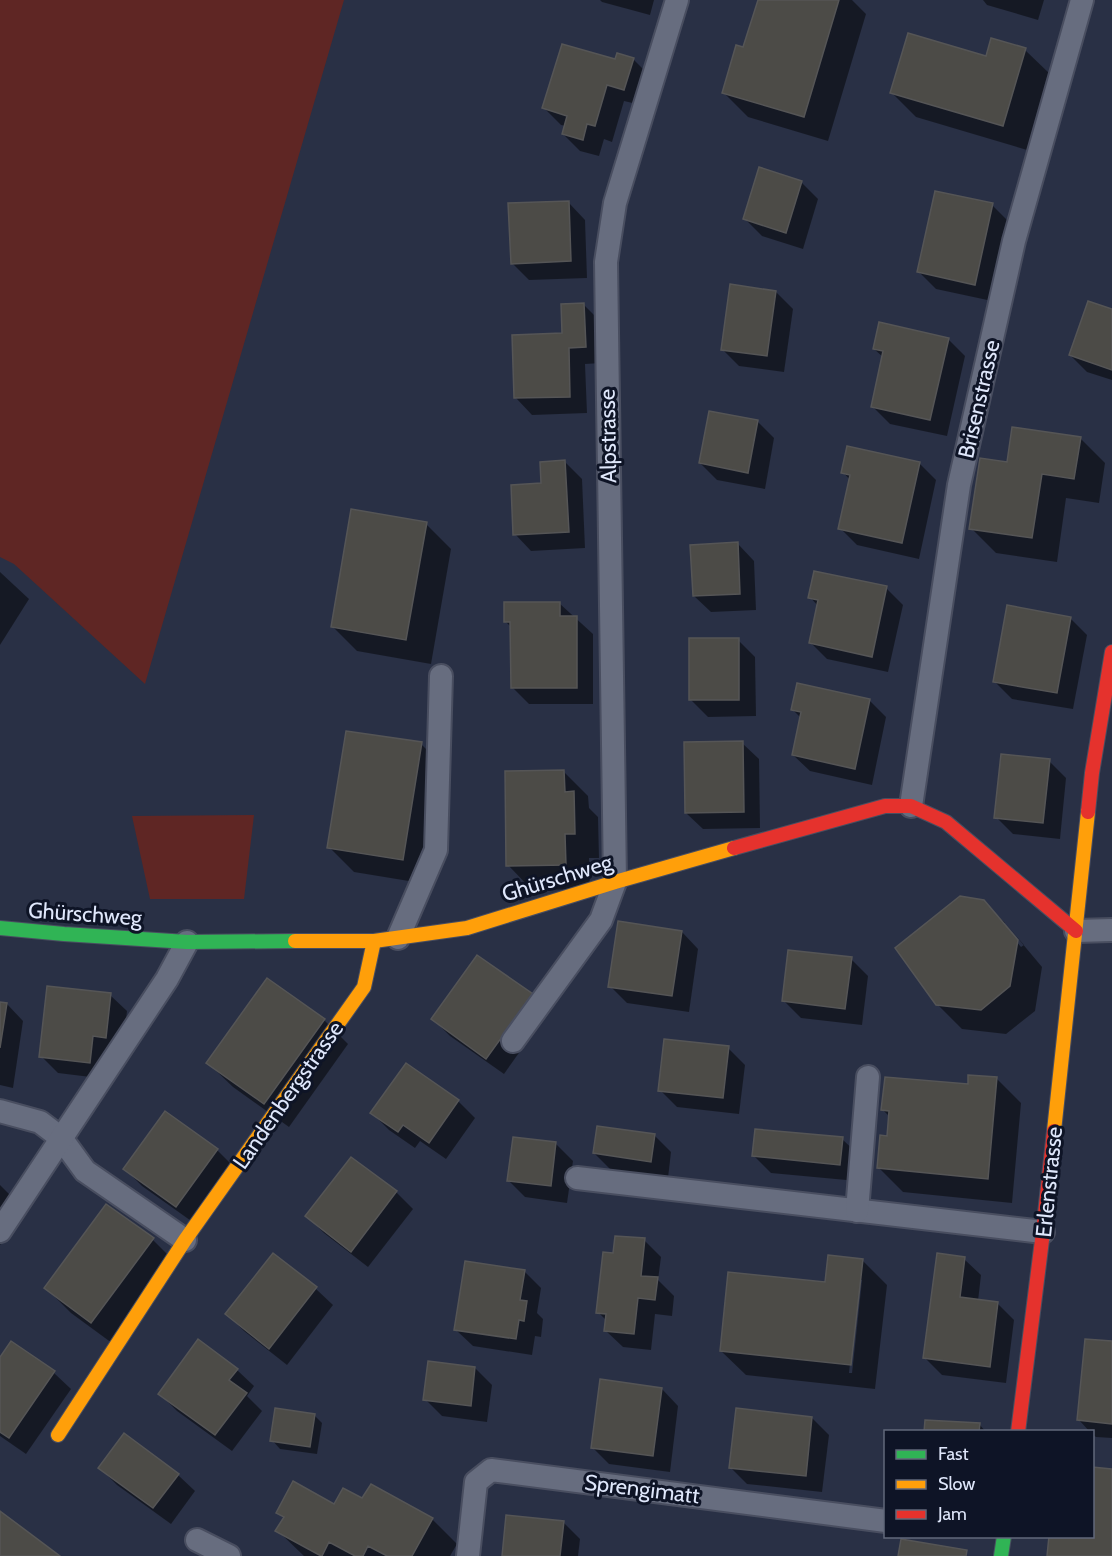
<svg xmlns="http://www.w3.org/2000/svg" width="1112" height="1556" viewBox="0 0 1112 1556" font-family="Cabin,sans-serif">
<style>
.green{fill:#5f2624}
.shadow{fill:#0007;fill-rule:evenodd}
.building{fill:#4c4b47;stroke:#555556;stroke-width:1.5}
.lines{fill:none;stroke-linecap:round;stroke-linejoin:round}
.lane-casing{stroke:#494e60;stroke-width:26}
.fast-casing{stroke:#494e60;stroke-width:16}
.slow-casing{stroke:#494e60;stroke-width:16}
.jam-casing{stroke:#494e60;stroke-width:16}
.lane{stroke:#676d7f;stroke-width:22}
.fast{stroke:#30b455;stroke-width:14}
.slow{stroke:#ff9f0a;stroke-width:14}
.jam{stroke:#e5322d;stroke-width:14}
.labels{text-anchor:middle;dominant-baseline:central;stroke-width:6;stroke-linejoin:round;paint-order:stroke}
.street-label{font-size:22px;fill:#dfe7fb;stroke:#0e1426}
</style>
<rect width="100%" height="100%" fill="#293045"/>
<g class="green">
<path d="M0,0H344L145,684L14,564L0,557Z"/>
<path d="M254,815L244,899H150L132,816Z"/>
</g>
<g class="shadow">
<path d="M600,0H654L650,15L602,2Z"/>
<path d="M759,0H852L866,14L828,141L748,117L724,93L744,49Z"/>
<path d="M983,0H1044L1038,20L987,5Z"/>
<path d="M1025,50L1050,74L1027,150L916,117L891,92L987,58Z"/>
<path d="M633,59L650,76L641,105L624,101L612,142L604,139L599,156L580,151L563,134L566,126L561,125L544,108L616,61Z"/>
<path d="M801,182L818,199L803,249L762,236L745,219Z"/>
<path d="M569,203L585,220L587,278L529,280L512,263Z"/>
<path d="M992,205L1009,222L992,301L936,289L919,272Z"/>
<path d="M776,292L793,309L784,372L739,366L722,349Z"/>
<path d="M584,305L601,322L602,363L585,364L587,413L532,415L516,398L564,335Z"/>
<path d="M1112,311V380L1087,372L1070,355Z"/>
<path d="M948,339L965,356L947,436L890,424L873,407L884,358L874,349Z"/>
<path d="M757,421L774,438L765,489L717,480L700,463Z"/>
<path d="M1080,438L1105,463L1099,503L1066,498L1057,562L996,553L971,528L1009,464Z"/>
<path d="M565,462L582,479L585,548L531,551L515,534L543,484Z"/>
<path d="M919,463L936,480L919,559L857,545L840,528L850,480L843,472Z"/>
<path d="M426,524L451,549L431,664L357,651L332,626Z"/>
<path d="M738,544L754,561L756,610L711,612L694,596Z"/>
<path d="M0,572L29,599L0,645Z"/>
<path d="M886,588L903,605L888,672L827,659L810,642L818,606L810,597Z"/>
<path d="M559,603L593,634V704H529L512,687V628L505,621Z"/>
<path d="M1070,618L1087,635L1073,709L1012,699L995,682Z"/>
<path d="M738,640L755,657L756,716L708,717L691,700Z"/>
<path d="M869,700L886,717L872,785L810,771L793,755L801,718L793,710Z"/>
<path d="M742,743L759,759L760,828L703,829L686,813Z"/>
<path d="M421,744L446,769L427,884L354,872L329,847Z"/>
<path d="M1049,761L1066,778L1060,839L1013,834L996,817Z"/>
<path d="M564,772L588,796L589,808L598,817L599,858H589L590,889L532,890L508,865Z"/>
<path d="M983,901L1005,923H1001L1021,947L1024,945L1006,924L1042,967L1035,1011L1006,1034L962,1029L937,1004Z"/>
<path d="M682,932L698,949L689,1012L627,1003L610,986Z"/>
<path d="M851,959L868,976L862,1025L801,1018L784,1001Z"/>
<path d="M110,995L127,1011L122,1054L107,1079L58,1073L41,1056Z"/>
<path d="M532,995L548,1012L504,1074L450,1036L433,1019Z"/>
<path d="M0,1003L7,1004L23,1021L13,1088L0,1085Z"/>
<path d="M324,1020L348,1044L289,1127L233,1087L208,1063Z"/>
<path d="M728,1048L745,1065L739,1114L677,1107L660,1090Z"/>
<path d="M406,1065L458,1101L475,1118L446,1159L420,1141L415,1148L389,1130L372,1113Z"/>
<path d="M997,1079L1021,1103L1012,1203L903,1192L878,1167L888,1137L890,1117L883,1110Z"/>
<path d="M655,1136L671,1152L668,1178L611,1170L594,1153Z"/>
<path d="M842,1139L859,1155L857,1181L771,1173L754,1156Z"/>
<path d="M556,1144L573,1161L567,1203L525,1197L508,1180Z"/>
<path d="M217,1150L234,1167L194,1223L142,1186L125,1169Z"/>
<path d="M0,1185L26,1211L0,1245Z"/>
<path d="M396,1192L413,1209L368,1267L324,1233L307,1216Z"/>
<path d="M153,1240L177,1264L116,1346L71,1313L46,1288Z"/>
<path d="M644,1240L661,1257L658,1280L674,1296L672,1316L655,1314L651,1350L623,1347L606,1331L607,1321L598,1312L614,1255Z"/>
<path d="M273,1255L316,1289L333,1305L287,1365L244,1331L227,1314Z"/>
<path d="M964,1259L981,1275L978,1301L997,1303L1014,1320L1006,1383L942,1375L925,1358Z"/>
<path d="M862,1260L887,1285L875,1389L746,1375L721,1351ZM859,1280H862L852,1373H849Z"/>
<path d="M524,1271L541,1288L537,1313L543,1319L541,1337L535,1336L532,1355L473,1346L456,1330Z"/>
<path d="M11,1343L54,1373L71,1389L26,1454L0,1436V1359Z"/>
<path d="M1112,1343V1438L1096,1437L1092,1434V1432H1090L1079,1420Z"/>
<path d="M475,1368L492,1385L487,1422L442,1416L425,1399Z"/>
<path d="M237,1370L254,1386L247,1396L262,1411L232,1451L177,1411L160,1394Z"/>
<path d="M662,1389L678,1406L670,1472L609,1464L592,1447Z"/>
<path d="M314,1415L322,1423L317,1454L280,1449L272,1440Z"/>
<path d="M812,1418L829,1435L822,1492L747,1484L730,1467Z"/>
<path d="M979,1424L986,1432H926Z"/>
<path d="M100,1468L178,1475L195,1491L171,1524L117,1485Z"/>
<path d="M363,1500L432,1519L457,1544L450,1556H304L277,1530L284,1519L278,1512Z"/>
<path d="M563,1522L580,1539L578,1556H503Z"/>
</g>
<g class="building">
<path d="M758,0H839L804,117L722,93L736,45L743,47Z"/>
<path d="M908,33L986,56L991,38L1026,48L1003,126L890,93Z"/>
<path d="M562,44L615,59L617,53L634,58L624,90L607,85L595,126L587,124L583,140L562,134L567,116L542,108Z"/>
<path d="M759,167L802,181L786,233L743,219Z"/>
<path d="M935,191L993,203L975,285L917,272Z"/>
<path d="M569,201L571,261L511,264L508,203Z"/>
<path d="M730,284L776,291L767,356L721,350Z"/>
<path d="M1088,301L1112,309V370L1069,355Z"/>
<path d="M584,303L586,347L569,348L570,397L514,398L512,335L562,333L561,304Z"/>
<path d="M879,322L949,338L930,420L871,407L883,351L873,349Z"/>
<path d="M709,411L758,420L748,473L699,463Z"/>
<path d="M1012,427L1081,437L1074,479L1042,474L1032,538L969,529L980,458L1007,462Z"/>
<path d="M847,446L920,462L902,543L838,529L850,475L841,473Z"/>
<path d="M565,460L569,532L513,535L511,485L541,483L540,462Z"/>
<path d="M351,509L427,522L406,640L331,627Z"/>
<path d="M738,542L740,594L693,596L690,545Z"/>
<path d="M814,571L887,586L872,657L809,643L818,600L808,598Z"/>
<path d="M504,602H560V616H577V688H511L510,622H504Z"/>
<path d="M1007,605L1071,617L1057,693L993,682Z"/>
<rect x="689" y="638" width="50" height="62"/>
<path d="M797,683L870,699L855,769L792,755L801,712L791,710Z"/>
<path d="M346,731L422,742L403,860L327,848Z"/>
<path d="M743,741L744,812L685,813L684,742Z"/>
<path d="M1001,754L1050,759L1043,823L994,818Z"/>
<path d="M564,770L565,792L574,791L575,834H565L566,865L506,866L505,771Z"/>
<path d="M960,896L984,900L1018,940L1010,986L981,1010L936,1005L895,948Z"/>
<path d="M618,921L682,931L672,996L608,987Z"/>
<path d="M788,950L852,957L845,1009L782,1001Z"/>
<path d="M477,955L533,994L486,1059L431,1019Z"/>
<path d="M267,978L325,1019L264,1104L206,1063Z"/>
<path d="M47,986L111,993L106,1038L93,1036L90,1063L39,1057Z"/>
<path d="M0,1002L7,1003L0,1048Z"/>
<path d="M664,1039L729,1046L723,1098L658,1091Z"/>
<path d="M406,1063L459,1100L429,1143L403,1125L398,1132L370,1113Z"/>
<path d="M968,1075L997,1077L988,1179L877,1168L880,1135L887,1136L889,1111L881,1110L885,1077L968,1084Z"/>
<path d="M165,1111L218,1149L176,1207L123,1169Z"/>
<path d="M597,1126L655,1134L651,1162L593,1153Z"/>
<path d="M755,1129L843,1137L840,1165L752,1156Z"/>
<path d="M513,1137L556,1142L551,1186L507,1181Z"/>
<path d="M351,1157L397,1191L351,1252L305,1216Z"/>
<path d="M106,1204L154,1238L91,1323L44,1288Z"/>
<path d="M615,1236L645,1238L641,1276L658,1277L655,1300L638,1298L634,1334L604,1331L606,1314L596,1313L603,1252L613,1253Z"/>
<path d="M273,1253L317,1287L269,1349L225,1314Z"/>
<path d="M937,1253L965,1257L960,1297L998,1302L990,1367L923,1358Z"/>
<path d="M828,1255L863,1259L851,1365L720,1351L728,1272L825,1282Z"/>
<path d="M465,1261L525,1270L520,1300L527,1301L524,1321L519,1320L516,1339L454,1330Z"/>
<path d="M198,1339L238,1369L229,1380L247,1393L215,1435L158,1394Z"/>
<path d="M1085,1339L1112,1341V1424L1077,1420Z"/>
<path d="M11,1341L55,1371L9,1438L0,1432V1357Z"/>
<path d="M428,1361L475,1367L471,1406L423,1400Z"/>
<path d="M600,1379L662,1388L653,1456L591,1448Z"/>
<path d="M275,1408L315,1414L310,1447L270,1441Z"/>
<path d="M736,1408L812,1417L806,1476L729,1468Z"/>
<path d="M925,1420L980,1423L979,1432H924Z"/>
<path d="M124,1433L179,1474L153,1508L98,1468Z"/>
<path d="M1092,1467L1112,1469V1556H1047L1049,1536H1092Z"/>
<path d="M293,1481L334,1504L343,1488L362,1498L371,1484L433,1518L412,1556H387L368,1546L363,1556H355L329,1542L322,1556H321L275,1531L284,1517L276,1513Z"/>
<path d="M0,1511L60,1556H0Z"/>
<path d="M506,1515L564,1521L560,1556H502Z"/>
<path d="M901,1539L967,1550L966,1556H898Z"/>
</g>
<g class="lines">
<g class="lane-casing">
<g id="lane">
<path d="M911,806L959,485L1014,241L1082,0"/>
<path d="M1076,931L1112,930"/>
<path d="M398,938L436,850L441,676"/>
<path d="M513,1041L601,920L615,882L606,262L615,203L677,0"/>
<path d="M0,1111L40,1122L61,1138L85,1171L185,1240"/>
<path d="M577,1178L1043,1232"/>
<path d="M857,1211L868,1077"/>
<path d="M0,1231L167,979L187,942"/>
<path d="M197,1540L229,1556"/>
<path d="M468,1556L476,1482L491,1470L886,1521"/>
</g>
</g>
<g class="fast-casing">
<g id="fast">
<path d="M0,928L64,934L187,942L295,941"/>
<path d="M1001,1556L1004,1536"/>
</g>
</g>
<g class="slow-casing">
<g id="slow">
<path d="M295,941H374L467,928L615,882L734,848"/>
<path d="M1054,1131L1088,812"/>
<path d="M58,1435L185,1240L364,987L374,941"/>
</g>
</g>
<g class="jam-casing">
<g id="jam">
<path d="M1088,812L1092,773L1112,652"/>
<path d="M734,848L885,806H911L946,822L1076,931"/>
<path d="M1018,1432L1043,1232L1054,1131"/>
</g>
</g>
<use href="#lane" class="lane"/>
<use href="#fast" class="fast"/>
<use href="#slow" class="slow"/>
<use href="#jam" class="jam"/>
</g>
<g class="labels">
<g class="street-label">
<text transform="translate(979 399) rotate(-77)">Brisenstrasse</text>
<text transform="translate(608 436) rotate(-91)">Alpstrasse</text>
<text transform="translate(557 878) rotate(-17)">Ghürschweg</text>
<text transform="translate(85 914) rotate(4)">Ghürschweg</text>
<text transform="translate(288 1095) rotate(-55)">Landenbergstrasse</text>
<text transform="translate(1049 1182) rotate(-84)">Erlenstrasse</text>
<text transform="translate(642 1489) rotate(7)">Sprengimatt</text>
</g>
</g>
<rect x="884" y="1430" width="210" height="108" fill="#0e1426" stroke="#62687b" stroke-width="1.5"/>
<rect x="896" y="1450" width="30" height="9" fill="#30b455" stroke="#62687b" stroke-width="1.5"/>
<text x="938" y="1460" font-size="18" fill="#dfe7fb">Fast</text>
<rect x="896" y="1480" width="30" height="9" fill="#ff9f0a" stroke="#62687b" stroke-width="1.5"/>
<text x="938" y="1490" font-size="18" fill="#dfe7fb">Slow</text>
<rect x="896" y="1510" width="30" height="9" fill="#e5322d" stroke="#62687b" stroke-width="1.5"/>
<text x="938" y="1520" font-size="18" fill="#dfe7fb">Jam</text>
</svg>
